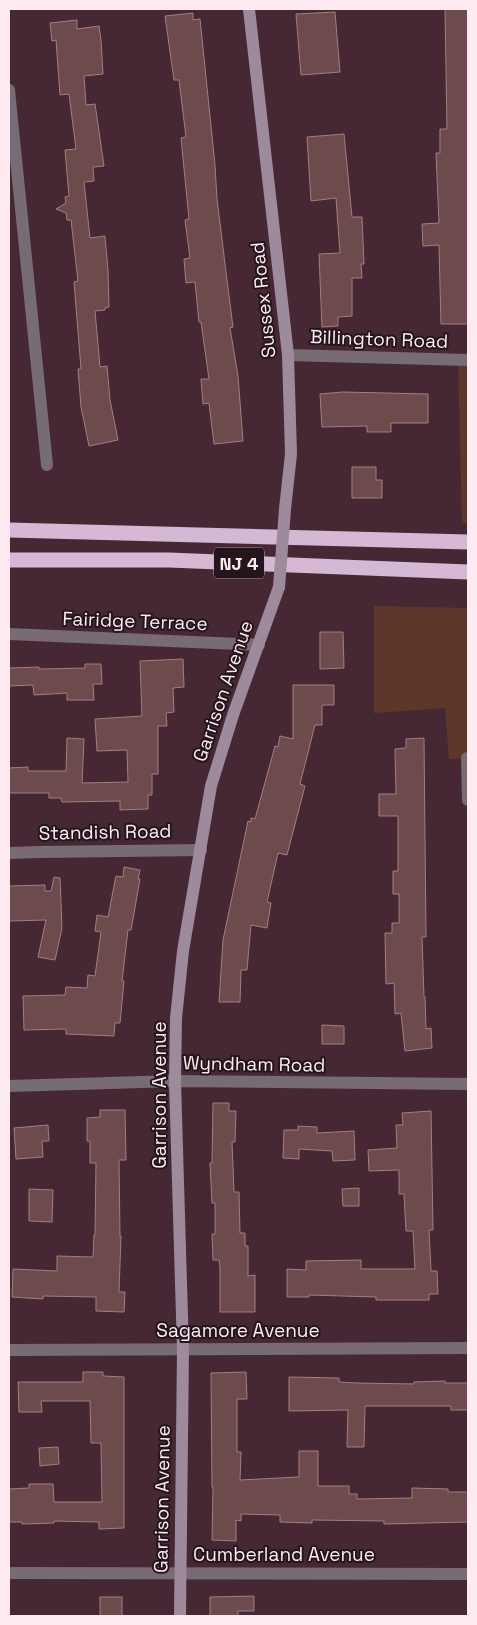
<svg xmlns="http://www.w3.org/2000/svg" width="477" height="1625" viewBox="0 0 477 1625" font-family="'Space Grotesk',sans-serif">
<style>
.green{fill:#5d382a}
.building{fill:#6d4a4b;stroke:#a57e7e}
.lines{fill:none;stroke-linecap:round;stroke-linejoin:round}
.street{stroke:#776b76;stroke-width:12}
.secondary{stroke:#9d8a9b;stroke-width:12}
.highway{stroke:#d5b8d3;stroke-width:15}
.secondary-bridge{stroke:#9d8a9b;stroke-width:12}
.labels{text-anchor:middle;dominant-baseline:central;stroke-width:4;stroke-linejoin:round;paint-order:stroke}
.shield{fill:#23151b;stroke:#bcaab1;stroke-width:1}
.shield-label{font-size:18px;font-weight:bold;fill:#feeaf1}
.street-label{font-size:19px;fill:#feeaf1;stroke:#23151b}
</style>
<rect width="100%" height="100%" fill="#462835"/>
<g class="green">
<path d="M458,360H468V523H462Z"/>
<path d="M374,606L468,608V758L449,759L445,708L374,713Z"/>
</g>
<g class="building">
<path d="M445,9H468V324H441L439,245L423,246L422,224L439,223L436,153H440V129H447Z"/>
<path d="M335,12L340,72L301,75L296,14Z"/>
<path d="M193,13V20L200,19L215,165L217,199L229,296L233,327L230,328L238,376L243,441L214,444L209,403L203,404L201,379H209L201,322H199L195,282L186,283L184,259L190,258L185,220L189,219L181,138L186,137L179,80H174L165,16Z"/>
<path d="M77,20V29L99,26L101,40L103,74L84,76L86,105L95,104L104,166L93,167L94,181L84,182L90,238L105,236L108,270L109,307L105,308V310L95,311L100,367L107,366L110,400L118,440L89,446L81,407L78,369H81L74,282L78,281L71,220H67L66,213L56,209L66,203L65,197L69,196L65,150L76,149L69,94L60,95L56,40L52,41L50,23Z"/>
<path d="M344,134L352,217H362L364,264H361L362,278H352V316L338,317V326L322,327L319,254L340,253L336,198L311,201L307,137Z"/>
<path d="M343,392L428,394V423H391V432H367V426L322,427L320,394Z"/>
<path d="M352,467H376V480H382V498H352Z"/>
<path d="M320,632H343L344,668L320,669Z"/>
<path d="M183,659L184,687L173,688L174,712L166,713L167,726H158V774H152V795H148V809L120,810V801L62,802L61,798H49V793H9V768L28,767V771H66L67,738L84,739L82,783L128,782L127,750L97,751L95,719L142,716L140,661Z"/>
<path d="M85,664H101L102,684H93L94,700H67V693L34,695L33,685L9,686V668L39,667V669L85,668Z"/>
<path d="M293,685H334V705H322V725H315L300,784L305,786L287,855L278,853L267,902L271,903L267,928L251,925L247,970H241L240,1002H219L223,940L248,821L251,822V818L255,819L275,746L278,747L280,736L293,739Z"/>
<path d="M424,738L426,937H422L424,997H425L426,1029L431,1028L432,1048L405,1051L401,1013L395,1014L394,983L386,984L385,933H392V923H399V894H393V871H398V816H379V794H396L395,749L406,748V739Z"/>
<path d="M124,867L140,870L138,879H140L131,930H128L122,981H124L120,1023H115L114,1036L66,1034V1029L24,1030L23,996L65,995L66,987L87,988L88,975L95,976L101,932L95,931L97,915L108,917L116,876L123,877Z"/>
<path d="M54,877L60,878L62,928L55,960L38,957L46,920L9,921V886L45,885V891H51Z"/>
<path d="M322,1025L344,1026V1044H322Z"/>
<path d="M213,1103H229V1111H236L235,1142H232L234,1192H239L240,1233H245V1246H248V1276L255,1275V1312H220V1267L219,1260H213L212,1234H215V1203H212L210,1163H212Z"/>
<path d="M100,1110H125L126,1160H119L120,1236H121L119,1292H125L124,1312L96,1311V1297L43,1296V1299L12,1297L13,1269L57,1271V1256L93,1257L94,1235H95L96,1163H90V1141H87V1118L100,1117Z"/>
<path d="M431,1111L433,1230H429L431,1271H437L438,1294H429V1300H376V1297L309,1295V1297H287V1269L306,1270V1261L361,1260V1269H415L413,1231H406L404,1194H399V1170L369,1171L368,1150L397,1148L396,1125H403L402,1113Z"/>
<path d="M48,1125L49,1141H42L43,1157L16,1159L14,1128Z"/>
<path d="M298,1126L317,1127V1133L354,1131L355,1160L333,1161L332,1151L299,1149V1159L283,1158L284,1130H298Z"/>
<path d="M359,1188V1206H343L342,1189Z"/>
<path d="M29,1189L53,1190L52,1222L29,1221Z"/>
<path d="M83,1372H103V1376L124,1377V1528L99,1529V1522L54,1521V1523L22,1524V1522H9V1489L29,1488V1484H53L54,1502H102L101,1443H91L90,1401H41L42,1412H19L18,1382H83Z"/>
<path d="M246,1372L247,1399H237V1452H241L240,1480L299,1477V1451H318V1486H349V1494H357V1499L412,1498V1488L448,1489V1492H468V1522L384,1524V1521L312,1520V1523L280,1522V1515L241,1514V1521L236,1520V1541L212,1540L213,1487H212L211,1373Z"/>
<path d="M289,1377L339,1378V1382L357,1383L414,1384V1382L445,1381V1383H468V1410H451V1406H365L364,1447H347L348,1410L289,1411Z"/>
<path d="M58,1447L59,1464L40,1466L39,1448Z"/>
<path d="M254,1596V1611H238V1616H210V1597Z"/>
<rect x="100" y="1597" width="22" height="19"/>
</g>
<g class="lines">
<g class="street">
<path d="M9,90L47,465"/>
<path d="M288,355L468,360"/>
<path d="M9,634L259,645"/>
<path d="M468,758H467L468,800"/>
<path d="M9,853L39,852L201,850"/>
<path d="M9,1086L175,1081L468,1084"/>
<path d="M9,1350L468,1348"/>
<path d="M9,1573L468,1574"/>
</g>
<g class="secondary">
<path d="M249,9L288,355L291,454L285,509"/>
<path d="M180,1616L183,1350L175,1081L176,1018L183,951L211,786L233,715L279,587"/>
</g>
<g class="highway">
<path d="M9,530L468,542"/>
<path d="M9,560H169L468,572"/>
</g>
<path class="secondary-bridge" d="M279,587L285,509"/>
</g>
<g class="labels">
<rect class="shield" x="214" y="547.5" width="50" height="31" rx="4"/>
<g class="shield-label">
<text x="239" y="563">NJ 4</text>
</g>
<g class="street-label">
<text transform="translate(263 300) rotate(-96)">Sussex Road</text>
<text transform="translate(379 339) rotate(2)">Billington Road</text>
<text transform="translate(135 621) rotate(2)">Fairidge Terrace</text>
<text transform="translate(223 691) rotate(-71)">Garrison Avenue</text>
<text transform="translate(105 832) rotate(-1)">Standish Road</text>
<text transform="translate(254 1064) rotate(1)">Wyndham Road</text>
<text transform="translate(159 1095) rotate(-90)">Garrison Avenue</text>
<text x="238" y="1330">Sagamore Avenue</text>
<text transform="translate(162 1499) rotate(-89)">Garrison Avenue</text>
<text x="284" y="1554">Cumberland Avenue</text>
</g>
</g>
<rect width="477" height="1625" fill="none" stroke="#feeaf1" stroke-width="20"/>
</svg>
